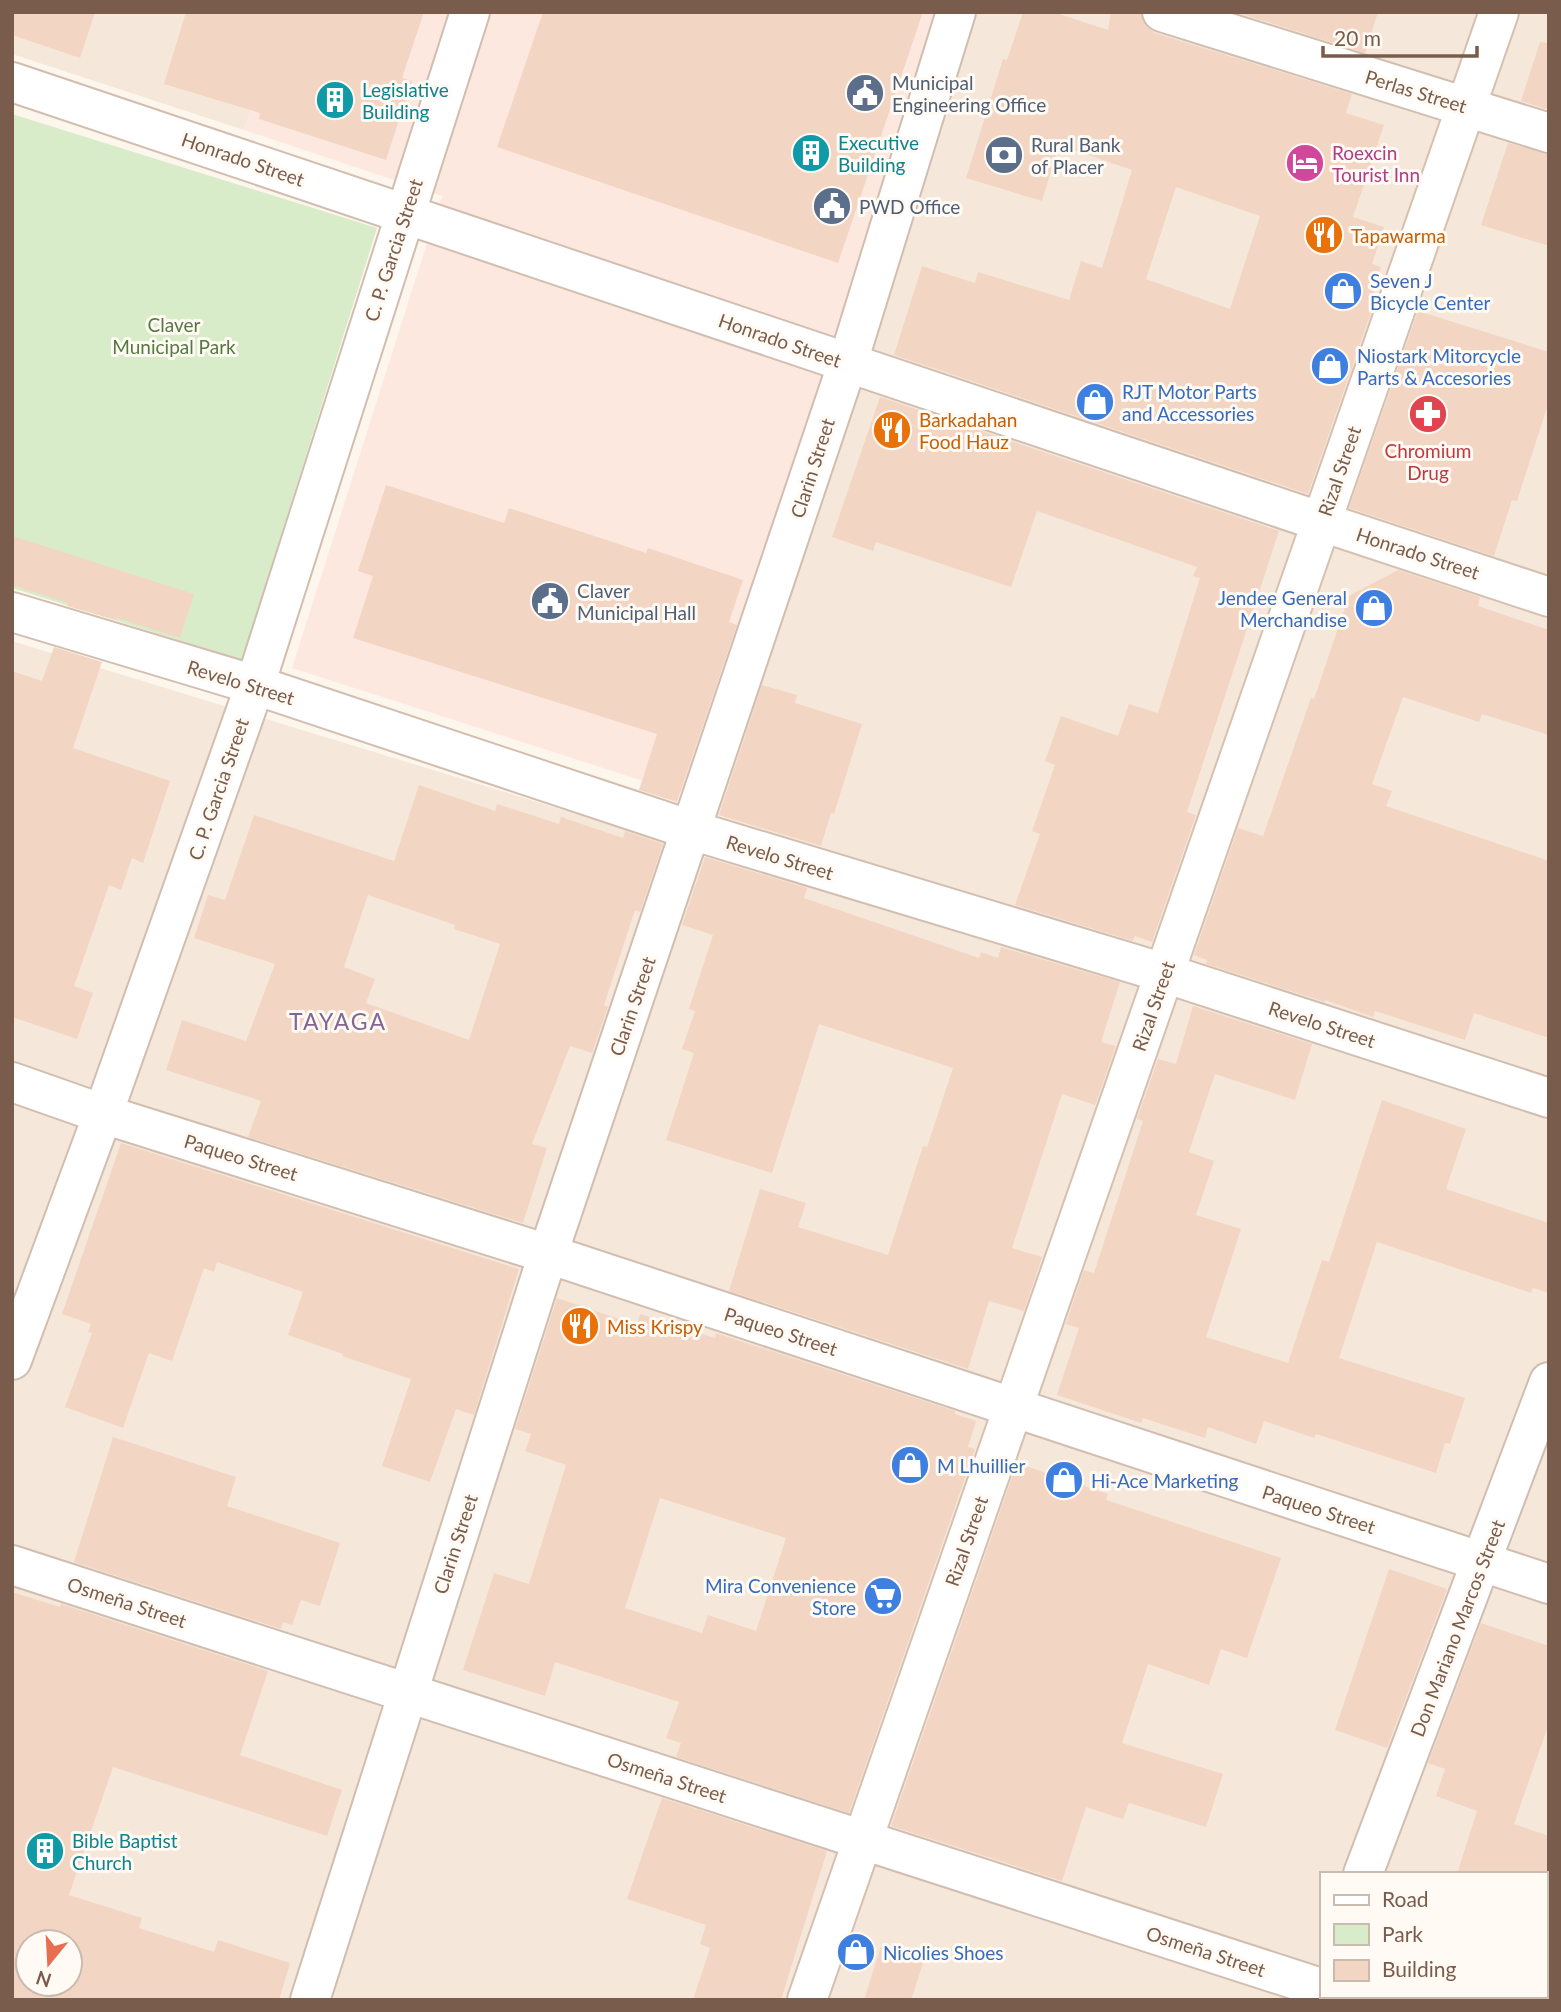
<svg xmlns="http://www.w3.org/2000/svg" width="1561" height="2012" viewBox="0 0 1561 2012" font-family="Lato,sans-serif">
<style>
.residential{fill:#f5e8da;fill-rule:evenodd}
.commercial{fill:#fde8e0}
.green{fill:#d8ecc9}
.building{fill:#f3d5c3;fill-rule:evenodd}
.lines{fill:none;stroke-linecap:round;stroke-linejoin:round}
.street-casing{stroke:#d1beb0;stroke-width:42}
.secondary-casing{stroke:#d6c0b0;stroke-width:42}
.street{stroke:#fff;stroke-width:38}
.secondary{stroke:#fff;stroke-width:38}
.labels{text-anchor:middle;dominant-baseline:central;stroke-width:6;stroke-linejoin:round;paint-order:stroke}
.service-label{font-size:19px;fill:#4e5e75;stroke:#fffaf3;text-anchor:start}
.culture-label{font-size:19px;fill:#0d838f;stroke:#fffaf3;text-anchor:start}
.street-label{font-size:19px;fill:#7a5c4d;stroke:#fffaf3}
.hotel-label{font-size:19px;fill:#b23c85;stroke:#fffaf3;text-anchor:start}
.food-label{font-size:19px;fill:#c56008;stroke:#fffaf3;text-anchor:start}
.shop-label{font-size:19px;fill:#366cbe;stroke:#fffaf3;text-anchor:start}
.park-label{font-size:19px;fill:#537a41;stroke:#fffaf3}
.health-label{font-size:19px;fill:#be3a42;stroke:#fffaf3}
.quarter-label{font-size:23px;letter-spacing:2px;fill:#846695;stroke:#fffaf3}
</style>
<rect width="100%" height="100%" fill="#fdf6ec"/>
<g class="residential">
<path d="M12,12H284L244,130L12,54Z"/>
<path d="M972,12H1549V2000H12V641L704,853ZM1321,1874H1545V1996H1321ZM28,1942H70V1984H28Z"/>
</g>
<path class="commercial" d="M284,12H937L690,796L292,668L442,196L244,130Z"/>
<path class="green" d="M12,114L377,228L242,660L12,588Z"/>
<g class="building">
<path d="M12,12H95L80,58L12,35Z"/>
<path d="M186,12H424L402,78L412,81L386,160L259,119L260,113L164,84Z"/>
<path d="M543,12H923L838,263L497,147Z"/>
<path d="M1023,12H1053L1108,30L1111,12H1141L1146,26L1155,33L1352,94L1346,113L1384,125L1353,217L1384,227L1372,264L1381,267L1372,297L1376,298L1308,494L894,355L922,266L975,283L978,272L1069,300L1081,261L1102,268L1132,170L1059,145L1042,201L966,178L1003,59L1007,60ZM1176,187L1260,216L1230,309L1146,279Z"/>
<path d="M1236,12H1378L1365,53Z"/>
<path d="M1540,42L1549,43V110L1521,101Z"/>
<path d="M1508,143L1549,154V246L1481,225Z"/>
<path d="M1418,311L1549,352V401L1517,501L1512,500L1494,556L1349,508Z"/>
<path d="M880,397L1279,531L1187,812L1196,815L1152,942L1135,936L1133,941L1015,905L1040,834L1032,831L1055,765L1045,761L1061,716L1118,736L1129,704L1158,713L1200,578L1193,576L1197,567L1037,511L1011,587L876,542L873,551L832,537Z"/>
<path d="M386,485L504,523L509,508L646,553L648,548L743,580L729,622L737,625L677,802L639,790L657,734L353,638L373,576L358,571Z"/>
<path d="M12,536L194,594L180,638L117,618L116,620L67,606L68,603L12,585Z"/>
<path d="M1398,570L1480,597L1478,606L1549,630V735L1482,714L1479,722L1403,697L1372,784L1392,791L1386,806L1549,861V1038L1474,1013L1465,1040L1375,1011L1373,1017L1325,1000V1002L1206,964L1207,960L1194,955L1238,828L1263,836L1311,698L1314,699L1349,596Z"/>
<path d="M54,647L102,662L73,748L170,781L143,863L132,858L121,890L109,885L74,986L93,993L77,1039L12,1017V671L42,681Z"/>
<path d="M762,685L797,695L795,703L862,724L834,814L831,813L821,846L719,815Z"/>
<path d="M419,785L495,811L497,804L559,824L561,817L623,838L625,831L663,844L640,912L635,910L604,1005L608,1007L592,1053L570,1046L532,1144L547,1148L523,1223L248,1137L261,1101L166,1070L182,1020L246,1041L275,964L194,938L208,895L225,900L254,815L394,861ZM368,895L455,925L454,929L500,944L469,1040L366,1003L375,979L344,967Z"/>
<path d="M705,857L807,888L804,898L979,958L981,952L998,958L1001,947L1120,982L1101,1042L1116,1046L1095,1105L1062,1094L1012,1248L1042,1257L1024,1311L989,1301L968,1369L729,1291L760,1189L806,1203L798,1227L888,1255L923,1146L927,1147L953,1068L819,1024L772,1173L666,1140L694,1053L682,1049L695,1011L689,1009L713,935L682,925Z"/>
<path d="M1193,1006L1312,1044L1295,1100L1215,1074L1189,1152L1214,1161L1196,1215L1241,1229L1206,1337L1288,1363L1322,1260L1329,1262L1382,1100L1466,1129L1446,1189L1549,1223V1293L1533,1288L1531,1293L1377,1242L1339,1358L1465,1398L1450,1444L1445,1443L1436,1473L1316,1434L1314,1438L1264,1421L1256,1444L1208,1427L1205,1438L1143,1418L1141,1423L1057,1395L1079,1328L1066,1324L1084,1270L1094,1273L1143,1121L1137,1119L1158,1059L1176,1064Z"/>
<path d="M121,1143L519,1269L474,1415L456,1409L430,1482L382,1466L411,1379L342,1356L343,1354L288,1335L303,1292L217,1262L214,1272L204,1268L172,1361L149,1353L123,1428L65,1407L92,1333L88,1332L91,1324L62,1314Z"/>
<path d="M557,1298L637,1325L640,1314L715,1338L716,1333L955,1411V1414L976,1421L968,1447L975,1449L849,1813L676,1757L681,1743L666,1738L679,1702L555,1662L545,1696L463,1670L494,1573L529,1584L566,1465L525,1451L531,1434L515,1429ZM660,1498L786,1538L756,1631L708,1615L702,1633L625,1608Z"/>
<path d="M113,1437L236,1477L227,1506L340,1543L320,1606L301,1600L292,1625L283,1622L281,1629L74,1562Z"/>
<path d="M1017,1463L1108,1494L1106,1500L1281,1558L1247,1658L1221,1649L1209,1685L1148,1664L1122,1743L1223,1774L1206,1827L1129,1803L1123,1819L1086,1807L1062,1881L891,1826Z"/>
<path d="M1389,1569L1447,1589L1387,1748L1335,1730Z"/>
<path d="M12,1592L60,1607L61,1604L268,1671L240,1755L342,1790L327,1836L113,1767L69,1895L142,1918L139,1928L214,1952L218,1940L290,1963L279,2000H12ZM28,1942H70V1984H28Z"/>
<path d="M1481,1623L1549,1646V1723L1514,1824L1549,1836V1874H1457L1477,1811L1436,1796L1445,1769L1428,1763Z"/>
<path d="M662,1798L827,1851L781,2000H693L710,1948L700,1944L706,1925L627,1899Z"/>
<path d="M881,1946L924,1960L911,2000H864Z"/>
</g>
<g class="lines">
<g class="street-casing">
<g id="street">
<path d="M1162,12L1549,133"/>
<path d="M12,82L1322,522"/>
<path d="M12,612L255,685L691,830L1164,973L1549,1098"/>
<path d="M12,1082L103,1114L548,1254L1549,1584"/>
<path d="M12,1360L103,1114L255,685L470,12"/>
<path d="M12,1565L1321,1988"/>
<path d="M1363,1874L1549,1382"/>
<path d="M1345,1996L1356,2000"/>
<path d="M310,2000L548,1254L848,362L956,12"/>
</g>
</g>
<g class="secondary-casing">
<g id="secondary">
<path d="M1322,522L1549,597"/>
<path d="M807,2000L1499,12"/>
</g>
</g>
<use href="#street" class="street"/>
<use href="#secondary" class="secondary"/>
</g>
<defs>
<g id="civic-disc" transform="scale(2.0125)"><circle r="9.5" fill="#5c6f8a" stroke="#fffaf3"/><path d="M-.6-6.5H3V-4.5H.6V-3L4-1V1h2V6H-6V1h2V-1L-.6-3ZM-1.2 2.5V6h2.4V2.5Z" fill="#fff"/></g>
<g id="building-disc" transform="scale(2.0125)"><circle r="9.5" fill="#0f9aa8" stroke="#fffaf3"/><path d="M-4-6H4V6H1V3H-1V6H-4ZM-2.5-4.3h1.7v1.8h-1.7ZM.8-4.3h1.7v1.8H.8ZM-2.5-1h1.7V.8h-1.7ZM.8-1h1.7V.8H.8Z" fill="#fff"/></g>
<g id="bank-disc" transform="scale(2.0125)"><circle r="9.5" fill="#5c6f8a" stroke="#fffaf3"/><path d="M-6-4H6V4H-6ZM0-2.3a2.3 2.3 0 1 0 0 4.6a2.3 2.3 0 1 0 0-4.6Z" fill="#fff"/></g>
<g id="hotel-disc" transform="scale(2.0125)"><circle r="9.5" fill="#d1479c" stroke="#fffaf3"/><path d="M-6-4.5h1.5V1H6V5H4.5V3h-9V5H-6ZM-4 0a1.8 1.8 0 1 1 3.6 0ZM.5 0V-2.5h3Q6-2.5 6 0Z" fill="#fff"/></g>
<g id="restaurant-disc" transform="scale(2.0125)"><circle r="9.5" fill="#e8710a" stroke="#fffaf3"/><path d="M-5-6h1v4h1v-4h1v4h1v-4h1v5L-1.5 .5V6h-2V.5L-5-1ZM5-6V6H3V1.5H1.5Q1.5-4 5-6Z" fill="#fff"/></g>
<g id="shop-disc" transform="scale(2.0125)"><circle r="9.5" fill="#3f7fe0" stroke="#fffaf3"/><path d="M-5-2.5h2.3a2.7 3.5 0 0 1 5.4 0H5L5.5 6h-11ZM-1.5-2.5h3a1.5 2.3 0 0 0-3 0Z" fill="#fff"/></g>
<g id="pharmacy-disc" transform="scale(2.0125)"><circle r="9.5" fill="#e0444e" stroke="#fffaf3"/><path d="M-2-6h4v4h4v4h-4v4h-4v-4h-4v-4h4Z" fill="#fff"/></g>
<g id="supermarket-disc" transform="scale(2.0125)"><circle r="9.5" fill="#3f7fe0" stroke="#fffaf3"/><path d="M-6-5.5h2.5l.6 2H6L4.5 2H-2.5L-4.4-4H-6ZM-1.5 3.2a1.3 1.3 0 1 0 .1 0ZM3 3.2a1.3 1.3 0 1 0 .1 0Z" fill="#fff"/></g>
</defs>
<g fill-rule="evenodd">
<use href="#civic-disc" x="865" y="93"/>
<use href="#building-disc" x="335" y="100"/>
<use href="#building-disc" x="811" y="153"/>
<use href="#bank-disc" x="1004" y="155"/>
<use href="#hotel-disc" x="1305" y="163"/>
<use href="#civic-disc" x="832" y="206"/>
<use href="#restaurant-disc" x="1324" y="235"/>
<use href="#shop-disc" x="1343" y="291"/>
<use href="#shop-disc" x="1330" y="366"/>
<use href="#shop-disc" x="1095" y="402"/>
<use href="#pharmacy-disc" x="1428" y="414"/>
<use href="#restaurant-disc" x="892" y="430"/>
<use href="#civic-disc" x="550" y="601"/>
<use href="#shop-disc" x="1374" y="608"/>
<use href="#restaurant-disc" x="580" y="1326"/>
<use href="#shop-disc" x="910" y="1465"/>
<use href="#shop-disc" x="1064" y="1480"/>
<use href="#supermarket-disc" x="883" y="1596"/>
<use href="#building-disc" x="45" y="1851"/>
<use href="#shop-disc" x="856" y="1952"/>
</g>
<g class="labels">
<g class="service-label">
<text x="892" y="82">Municipal<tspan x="892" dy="22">Engineering Office</tspan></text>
<text x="1031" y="144">Rural Bank<tspan x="1031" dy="22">of Placer</tspan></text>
<text x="859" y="206">PWD Office</text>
<text x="577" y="590">Claver<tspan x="577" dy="22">Municipal Hall</tspan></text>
</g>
<g class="culture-label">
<text x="362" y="89">Legislative<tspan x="362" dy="22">Building</tspan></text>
<text x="838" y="142">Executive<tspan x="838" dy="22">Building</tspan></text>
<text x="72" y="1840">Bible Baptist<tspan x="72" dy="22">Church</tspan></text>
</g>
<g class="street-label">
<text transform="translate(1416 91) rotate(17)">Perlas Street</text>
<text transform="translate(243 159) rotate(19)">Honrado Street</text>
<text transform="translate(393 250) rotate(-72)">C. P. Garcia Street</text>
<text transform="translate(780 340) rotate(19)">Honrado Street</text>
<text transform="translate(812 468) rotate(-72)">Clarin Street</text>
<text transform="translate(1339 471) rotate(-71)">Rizal Street</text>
<text transform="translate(1418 553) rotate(18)">Honrado Street</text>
<text transform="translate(241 682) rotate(17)">Revelo Street</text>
<text transform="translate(218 789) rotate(-71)">C. P. Garcia Street</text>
<text transform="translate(780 857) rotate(17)">Revelo Street</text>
<text transform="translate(632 1006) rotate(-71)">Clarin Street</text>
<text transform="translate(1153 1006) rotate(-71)">Rizal Street</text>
<text transform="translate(1322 1024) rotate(18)">Revelo Street</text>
<text transform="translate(241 1157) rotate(17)">Paqueo Street</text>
<text transform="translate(781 1331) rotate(18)">Paqueo Street</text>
<text transform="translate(1319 1509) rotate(18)">Paqueo Street</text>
<text transform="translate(966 1541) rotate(-71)">Rizal Street</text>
<text transform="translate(455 1544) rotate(-72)">Clarin Street</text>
<text transform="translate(127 1602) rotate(18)">Osmeña Street</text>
<text transform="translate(1457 1628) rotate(-69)">Don Mariano Marcos Street</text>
<text transform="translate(667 1777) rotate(18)">Osmeña Street</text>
<text transform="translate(1206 1951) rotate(18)">Osmeña Street</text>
</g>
<g class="hotel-label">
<text x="1332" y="152">Roexcin<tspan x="1332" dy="22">Tourist Inn</tspan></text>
</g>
<g class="food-label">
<text x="1351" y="235">Tapawarma</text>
<text x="919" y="419">Barkadahan<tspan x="919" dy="22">Food Hauz</tspan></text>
<text x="607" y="1326">Miss Krispy</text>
</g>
<g class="shop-label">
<text x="1370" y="280">Seven J<tspan x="1370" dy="22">Bicycle Center</tspan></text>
<text x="1357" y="355">Niostark Mitorcycle<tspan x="1357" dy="22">Parts &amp; Accesories</tspan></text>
<text x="1122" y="391">RJT Motor Parts<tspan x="1122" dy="22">and Accessories</tspan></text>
<text x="1347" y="597" text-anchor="end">Jendee General<tspan x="1347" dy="22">Merchandise</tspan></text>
<text x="937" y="1465">M Lhuillier</text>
<text x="1091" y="1480">Hi-Ace Marketing</text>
<text x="856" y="1585" text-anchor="end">Mira Convenience<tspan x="856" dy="22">Store</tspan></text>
<text x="883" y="1952">Nicolies Shoes</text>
</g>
<g class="park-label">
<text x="174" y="324">Claver<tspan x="174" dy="22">Municipal Park</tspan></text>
</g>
<g class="health-label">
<text x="1428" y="450">Chromium<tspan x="1428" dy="22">Drug</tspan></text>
</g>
<g class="quarter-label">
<text x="338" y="1021">TAYAGA</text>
</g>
</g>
<rect width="1561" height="2012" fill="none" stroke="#7a5c4d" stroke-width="28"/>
<rect x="1320" y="1872" width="228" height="126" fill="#fffaf3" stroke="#cabbb1" stroke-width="2"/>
<rect x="1334" y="1895" width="35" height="10" fill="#ffffff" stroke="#cabbb1" stroke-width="2"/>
<text x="1382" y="1907" font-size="21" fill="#7a5c4d">Road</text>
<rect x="1334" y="1924" width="35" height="21" fill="#d8ecc9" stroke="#cabbb1" stroke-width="2"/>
<text x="1382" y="1942" font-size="21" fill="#7a5c4d">Park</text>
<rect x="1334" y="1960" width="35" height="21" fill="#f3d5c3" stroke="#cabbb1" stroke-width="2"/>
<text x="1382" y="1977" font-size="21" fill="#7a5c4d">Building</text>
<g transform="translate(49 1963) rotate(198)"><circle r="33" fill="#fffaf3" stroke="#cabbb1" stroke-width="2"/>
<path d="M0-5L12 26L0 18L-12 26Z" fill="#e76f51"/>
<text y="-10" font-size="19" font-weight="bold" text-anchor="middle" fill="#7a5c4d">N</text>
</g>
<path d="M1323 46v10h154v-10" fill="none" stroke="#7a5c4d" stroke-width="3.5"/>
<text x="1334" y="46" font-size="21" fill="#7a5c4d" stroke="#fffaf3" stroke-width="5" paint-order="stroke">20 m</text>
</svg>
